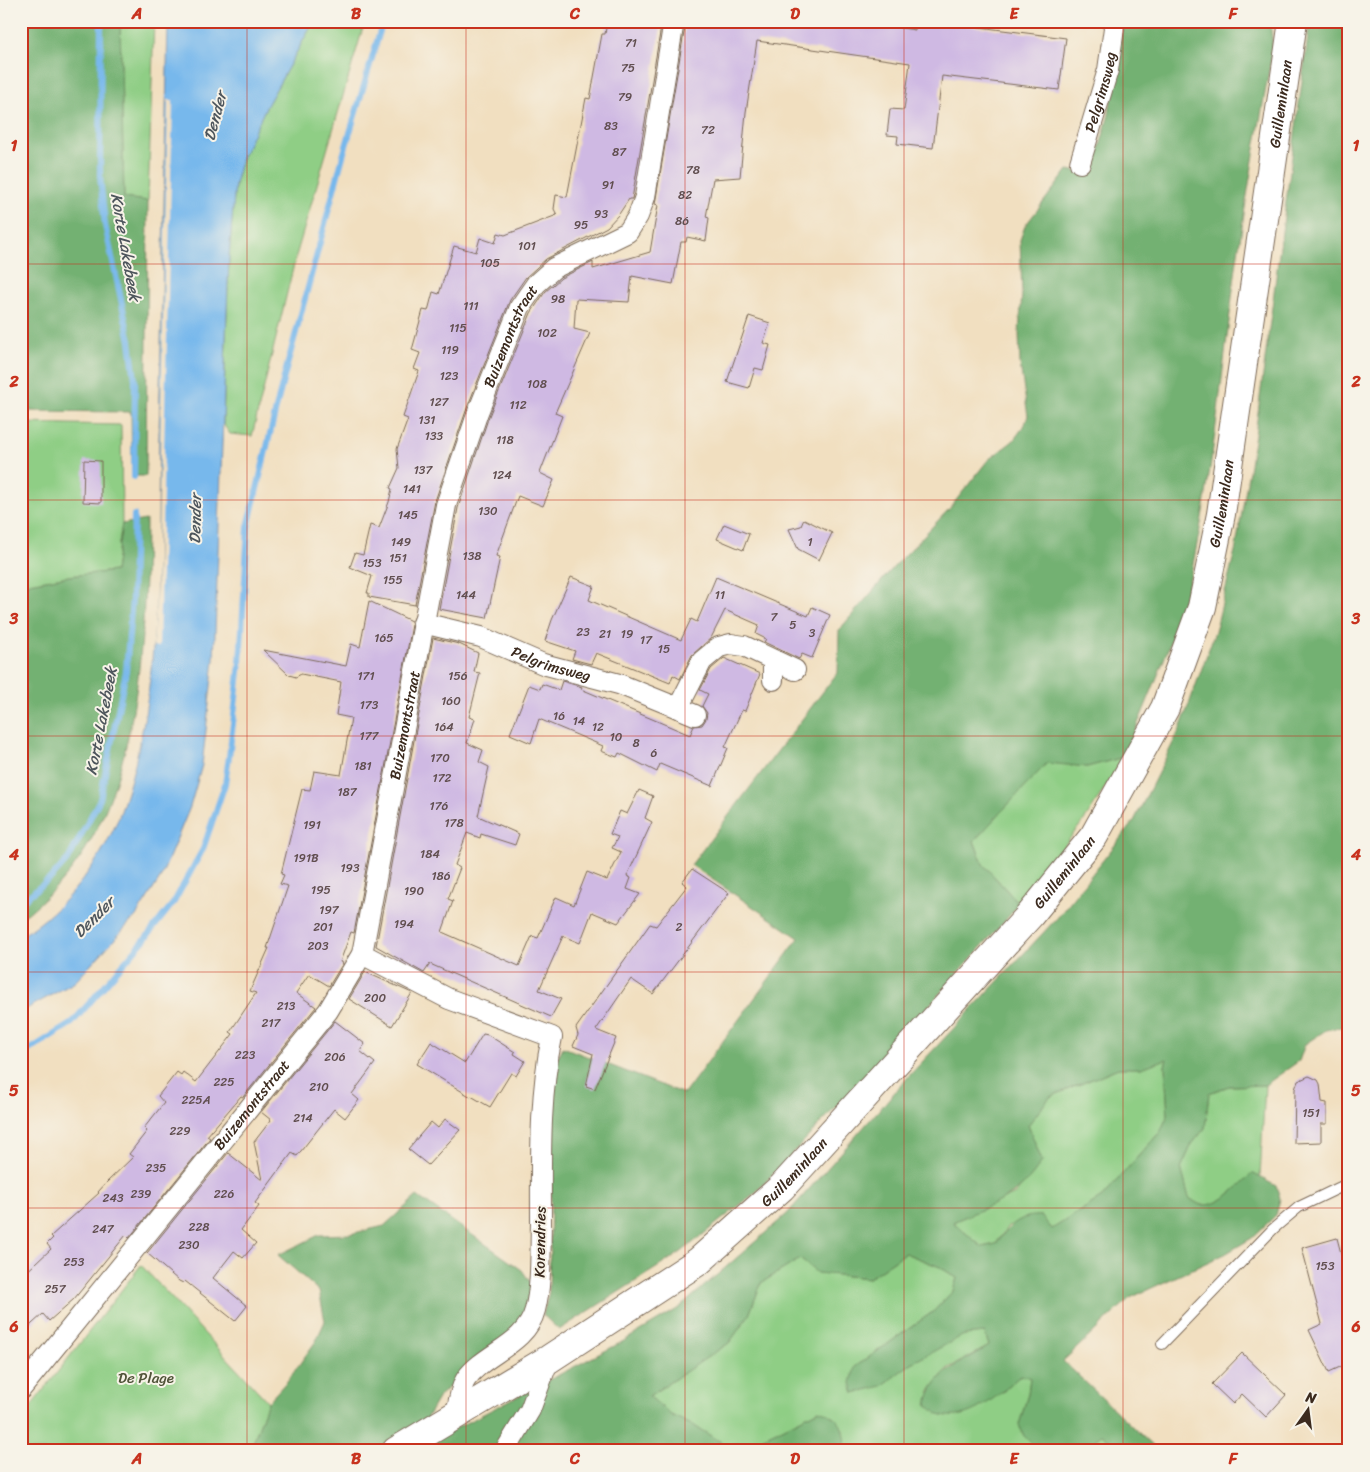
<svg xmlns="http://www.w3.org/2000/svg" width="1370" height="1472" viewBox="0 0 1370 1472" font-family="Sriracha,sans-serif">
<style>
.green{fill:#8fce85;stroke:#657c52}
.forest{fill:#73b172;stroke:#576e48;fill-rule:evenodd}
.water{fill:#77b8ec;stroke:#597185}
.pier{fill:#f1dfc0}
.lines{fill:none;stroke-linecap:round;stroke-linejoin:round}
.stream{stroke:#77b8ec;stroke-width:6}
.building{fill:#cfb9e3}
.service-casing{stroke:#7b6957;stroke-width:12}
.minor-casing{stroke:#7b6957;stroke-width:22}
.secondary-casing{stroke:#7b6957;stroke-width:30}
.service{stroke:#fff;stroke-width:10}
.minor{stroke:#fff;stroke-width:20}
.secondary{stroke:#fff;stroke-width:28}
.grid{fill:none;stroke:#c8321e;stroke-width:1;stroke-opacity:0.55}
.labels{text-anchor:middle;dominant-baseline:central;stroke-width:4;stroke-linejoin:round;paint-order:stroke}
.number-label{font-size:12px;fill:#604e4f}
.street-label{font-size:15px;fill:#3b2a1e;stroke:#f7f3e8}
.park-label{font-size:15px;fill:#505338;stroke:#f7f3e8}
.water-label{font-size:16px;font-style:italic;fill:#4d555c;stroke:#f7f3e8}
.neatline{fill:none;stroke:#c8321e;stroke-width:2}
.grid-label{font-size:16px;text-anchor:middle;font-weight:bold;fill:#c8321e}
</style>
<rect width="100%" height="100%" fill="#f7f3e8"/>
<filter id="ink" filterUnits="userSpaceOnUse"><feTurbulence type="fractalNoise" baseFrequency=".02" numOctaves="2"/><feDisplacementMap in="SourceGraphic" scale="10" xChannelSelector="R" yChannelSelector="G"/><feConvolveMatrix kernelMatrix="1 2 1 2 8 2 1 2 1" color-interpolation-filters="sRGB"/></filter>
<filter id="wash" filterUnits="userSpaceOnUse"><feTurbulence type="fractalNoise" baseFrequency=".0096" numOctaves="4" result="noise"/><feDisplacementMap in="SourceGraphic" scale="20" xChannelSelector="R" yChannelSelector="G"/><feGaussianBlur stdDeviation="1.12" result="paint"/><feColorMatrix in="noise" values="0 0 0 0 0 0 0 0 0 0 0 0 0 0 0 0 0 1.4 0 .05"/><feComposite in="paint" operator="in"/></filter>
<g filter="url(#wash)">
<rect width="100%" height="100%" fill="#f1dfc0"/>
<g class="green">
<path d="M120,21H154L148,201L124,198Z"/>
<path d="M314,21H365L296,256L252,436L230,434L223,424L229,257L235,184L242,158L265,109Z"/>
<path d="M21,423L121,425L122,524L115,571L69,576L29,583L21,597Z"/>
<path d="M1124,757L1088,815L1019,904L983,864L974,841L1047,762L1087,767Z"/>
<path d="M1167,1058L1165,1066L1168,1115L1160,1132L1102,1197L1052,1229L1041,1216L1008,1226L996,1244L982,1247L953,1222L1015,1194L1042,1161L1028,1125L1050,1097L1118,1068H1141Z"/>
<path d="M1265,1085L1260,1178L1252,1174C1240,1185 1221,1206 1203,1205C1198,1205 1193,1200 1189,1198L1181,1168L1192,1144L1205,1128L1209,1093L1229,1086Z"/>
<path d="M905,1253L940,1267L957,1278L953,1291L934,1311L855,1367L882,1386C902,1370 941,1339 965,1335C972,1333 978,1334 985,1333L989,1346L947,1369L929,1392H1003L1020,1375L1030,1377L1028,1394L1019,1425L1024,1436L1039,1451H846L844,1430L819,1410L754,1442L726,1445L696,1427L671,1415L649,1396L729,1343L749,1315L761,1283L800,1259L818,1273L869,1278Z"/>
<path d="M141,1265L268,1402L250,1451H21V1419Z"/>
<path d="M1101,1434L1122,1451H1077L1091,1444Z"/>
</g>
<g class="forest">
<path d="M21,21H120L124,198L148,201L146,476H132L131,412L21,411Z"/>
<path d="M1123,21H1270L1273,48C1261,116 1248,184 1238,253C1223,357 1215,462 1193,564C1179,631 1150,694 1124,757L1087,767L1047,763L974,841L983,864L1019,904L1009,916L884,1056L756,1192L680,1253L559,1330L543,1315L549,1292L554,1065L563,1047L684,1094L799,938L691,865L838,672L839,630L891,570L950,508L988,460L1013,441L1024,426L1028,416L1020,364L1019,332L1022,294L1020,240L1025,226L1068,170L1084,173L1097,157L1109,114Z"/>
<path d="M1310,21H1349V956L1346,1026L1326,1030L1305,1044L1299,1061L1265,1085L1229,1086L1209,1093L1205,1128L1192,1144L1181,1168L1189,1198C1193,1200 1198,1205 1203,1205C1221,1206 1240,1185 1252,1173L1276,1186L1280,1199L1276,1215L1252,1238L1225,1254L1130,1298L1063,1361L1157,1450L1122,1451L1101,1434C1081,1455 1066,1451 1039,1451L1024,1436L1019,1425L1028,1394L1030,1378L1021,1375C1001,1393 968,1425 939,1414C935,1413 930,1407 927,1405C932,1371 963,1363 989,1346L985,1333L964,1335L910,1364L882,1386L854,1393L851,1383L855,1367L934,1311L953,1291L957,1278L940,1267L905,1253L869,1278L817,1273L800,1259L761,1283L749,1315L729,1343L649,1396L671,1415L696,1427L726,1445L754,1442L819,1410C843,1418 843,1427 846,1451H250L268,1402L288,1380L316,1341L325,1321L319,1291L278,1255L319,1235L350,1234L384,1226L417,1196L522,1270L532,1285L529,1308L517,1328L440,1395L427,1417L437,1438L622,1342L679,1308L787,1214L908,1077L1058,917L1134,821L1180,729L1215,632L1236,547L1255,435ZM1167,1059L1165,1066L1168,1115L1160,1132L1102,1197L1052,1229L1041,1216C1019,1214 1007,1228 996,1244L982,1247L953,1222C990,1205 1021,1198 1042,1161L1028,1125L1050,1097L1118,1068H1141Z"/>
<path d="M146,520C145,637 141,812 47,896C39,903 31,912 21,918V597L29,583L69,576L115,571L122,524Z"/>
</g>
<path class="water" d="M168,21H314L265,109L242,158L235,184L229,257L214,660L202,765L190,807L161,877L136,916L75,982L21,1012V936C64,911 105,857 121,811C162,695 157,560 159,439C162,300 165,161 168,21Z"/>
<path class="pier" d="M168,100H173L159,647L153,646L157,582Z"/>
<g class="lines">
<g class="stream">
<path d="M101,21L100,176L105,225L130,341L135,380L134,477"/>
<path d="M21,902L52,877L69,858L100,799L126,671L132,599L134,515"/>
<path d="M21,1050H29L72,1023L145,939L174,902L203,849L225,784L230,749L240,663L248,527L279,396L343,156L383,21"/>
</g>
</g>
<g id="blocks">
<g class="building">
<path d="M624,21H662L632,199H629L619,214L607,227L546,259L526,277L510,300L467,408L435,501L415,605L369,597V593H367L372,576L350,567L355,553L363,555L370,525L379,528L389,502L392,489L390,488L399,468L397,449L408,419L403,417L419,371L414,369L420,353L412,350L423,310L428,311L433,292L439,294L454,246L476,252L480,238L495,243L498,233L505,235L557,215L554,209L556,195L567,197L586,98L590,99L602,34H605L607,22L624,24Z"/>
<path d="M686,21H854L915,30L916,21H931L1066,38L1059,90L942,76L933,148L897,144L898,136L887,135L890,109L904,110L910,63L757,41L746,112L740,177L713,179L706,217L709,218L706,241L687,237L686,242H681L673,284L632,276L629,302L576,299L574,329L590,333L555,413L562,416L540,473L554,480L543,506L518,496L496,556L500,557L487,618L439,609L458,508L489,416L531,313L545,292L561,278L593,262V269L650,252L658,205L655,204Z"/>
<path d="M749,316L770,323L763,343L770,345L763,370L755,368L749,388L727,382Z"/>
<path d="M84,460L101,461V503L83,502Z"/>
<path d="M804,519L832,533L819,560L798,549L789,529L801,526Z"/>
<path d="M724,524L749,534L743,550L717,539Z"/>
<path d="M571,577L594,586L589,600L681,640L691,619L697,622L716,577L808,616L812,607L830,615L812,658L802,654L799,659L764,642L766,639L756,634L759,625L725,610L711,638L692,655L680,679L673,675L670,683L596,653L591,664L572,659L575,651L545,641L552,620Z"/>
<path d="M369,601L411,621L412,625L354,933L351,932L340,962L343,963L329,986L309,974L296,993L316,1007L243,1097L241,1096L207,1136L210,1138L129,1238L126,1235L74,1299L49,1321L43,1314L21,1334V1277L51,1249L47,1244L53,1238L51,1236L99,1193L98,1192L107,1182L133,1157L129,1154L147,1131L144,1128L164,1103L158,1096L177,1072L181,1075L183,1072L196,1082L233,1034L230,1032L256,993L250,991L269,948H267L288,886L280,884L284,875L281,874L302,789L310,790L314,771L341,775L351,718L336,715L341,682L301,674L296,677L289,675L263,650L346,666L351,644L360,647Z"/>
<path d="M433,638L459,644L478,653L474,672L480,673L469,717L475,719L467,743L483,750L479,762L489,767L478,816L519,834L515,845L481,834L480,838L467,833L455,865L460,868L448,899L453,901L442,932L519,966L532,936L538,938L556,897L574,905L587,872L607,880L621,852L612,848L618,837L610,834L620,811L627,814L639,790L653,796L645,818L652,822L627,876L631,878L627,889L640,894L618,923L592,912L580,943L563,936L539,990L561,999L551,1017L430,964L424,973L376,946Z"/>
<path d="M724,658L760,674L745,711L742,710L725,747L728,748L712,786L660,764L657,772L619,753L617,757L601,751L603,746L539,719L531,743L510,734L529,685L540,689L542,684L559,690L562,681L582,687L581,689L690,735L694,726L702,725L706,719L707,713L702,706L708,694L700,690L711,669Z"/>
<path d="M692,869L729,893L653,994L631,979L596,1030L616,1038L595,1089L586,1086L593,1054L573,1046L578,1035L576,1028L650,924L656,926L687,886L682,882Z"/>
<path d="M365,972L412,993L392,1026L349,999Z"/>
<path d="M335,1021L365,1044L360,1051L375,1063L352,1094L359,1100L345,1118L334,1109L297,1156L292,1153L255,1203L259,1206L241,1230L256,1243L243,1258L234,1251L213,1278L247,1306L235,1321L185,1281L183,1283L179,1281L147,1253L228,1153L262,1180L254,1142L271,1120L261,1112Z"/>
<path d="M483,1034L488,1035L515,1052L514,1054L525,1061L516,1076L511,1073L490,1107L471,1096V1097L417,1064L431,1042L465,1063Z"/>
<path d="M1309,1076L1318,1080L1320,1084L1322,1102L1327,1103V1124H1321V1142L1294,1143L1295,1089L1298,1081Z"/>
<path d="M445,1119L460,1130L428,1165L408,1149L431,1122L438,1128Z"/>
<path d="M1337,1238L1349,1284V1363L1329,1372L1309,1330L1322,1324L1302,1248Z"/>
<path d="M1242,1353L1286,1395L1266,1417L1242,1394L1233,1404L1212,1384Z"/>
</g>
</g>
</g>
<g filter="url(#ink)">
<use href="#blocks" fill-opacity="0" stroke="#7b6957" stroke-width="1"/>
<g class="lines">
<g class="service-casing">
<path id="service" d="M1162,1344L1273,1229L1299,1207L1349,1183"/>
</g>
<g class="minor-casing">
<g id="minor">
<path id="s1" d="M1080,163L1108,70L1115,21"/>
<path id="s2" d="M423,623L481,637L543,664L619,684L678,708L702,661L719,647L731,644L744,646L795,670"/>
<path d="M773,680V662"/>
<path d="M678,708L695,715"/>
<path d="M362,954L449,999L552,1037C539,1097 541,1161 541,1223C540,1252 542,1282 535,1310C526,1345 484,1353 466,1379C460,1388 458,1405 456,1416"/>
<path id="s3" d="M21,1389L328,1011L362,954L446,505L478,412L520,307L536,284L554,268L628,232L638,216L645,197L674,21"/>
<path d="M505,1451L530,1410L549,1359"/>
</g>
</g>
<g class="secondary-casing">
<g id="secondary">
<path id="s4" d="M396,1451L549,1359L699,1261L782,1187L1030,915L1094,836L1165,708L1202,607L1221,514L1293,21"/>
</g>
</g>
<use href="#service" class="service"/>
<use href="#minor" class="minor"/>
<use href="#secondary" class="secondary"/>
</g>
</g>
<path class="grid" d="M247,21V1451M466,21V1451M685,21V1451M904,21V1451M1123,21V1451M21,264H1349M21,500H1349M21,736H1349M21,972H1349M21,1208H1349"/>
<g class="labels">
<g class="number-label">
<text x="631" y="43">71</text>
<text x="628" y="68">75</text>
<text x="625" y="97">79</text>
<text x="611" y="126">83</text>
<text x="708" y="130">72</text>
<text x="619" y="152">87</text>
<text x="693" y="170">78</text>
<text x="608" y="185">91</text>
<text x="685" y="195">82</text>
<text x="601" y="214">93</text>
<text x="682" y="221">86</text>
<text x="581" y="225">95</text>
<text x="527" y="246">101</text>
<text x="490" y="263">105</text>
<text x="558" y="299">98</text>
<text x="471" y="306">111</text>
<text x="458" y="328">115</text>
<text x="547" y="333">102</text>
<text x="450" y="350">119</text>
<text x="449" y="376">123</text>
<text x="537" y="384">108</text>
<text x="439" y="402">127</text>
<text x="518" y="405">112</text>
<text x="427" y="420">131</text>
<text x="434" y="436">133</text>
<text x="505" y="440">118</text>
<text x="423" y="470">137</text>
<text x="502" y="475">124</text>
<text x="412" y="489">141</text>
<text x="488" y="511">130</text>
<text x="408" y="515">145</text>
<text x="401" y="542">149</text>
<text x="810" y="542">1</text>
<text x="472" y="556">138</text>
<text x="398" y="558">151</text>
<text x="372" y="563">153</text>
<text x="393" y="580">155</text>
<text x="466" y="595">144</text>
<text x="720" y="595">11</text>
<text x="774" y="617">7</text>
<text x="793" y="625">5</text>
<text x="583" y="632">23</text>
<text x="812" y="633">3</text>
<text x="605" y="634">21</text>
<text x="627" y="634">19</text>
<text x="384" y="638">165</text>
<text x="646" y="640">17</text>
<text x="664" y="649">15</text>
<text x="366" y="676">171</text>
<text x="458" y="676">156</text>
<text x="451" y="701">160</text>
<text x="369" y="705">173</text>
<text x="559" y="716">16</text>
<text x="579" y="721">14</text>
<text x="444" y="727">164</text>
<text x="598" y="727">12</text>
<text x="369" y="736">177</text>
<text x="616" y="737">10</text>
<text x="636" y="743">8</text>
<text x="654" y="753">6</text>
<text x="440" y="758">170</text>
<text x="363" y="766">181</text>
<text x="442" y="778">172</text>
<text x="347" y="792">187</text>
<text x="439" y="806">176</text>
<text x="454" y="823">178</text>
<text x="312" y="825">191</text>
<text x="430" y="854">184</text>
<text x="306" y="858">191B</text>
<text x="350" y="868">193</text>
<text x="441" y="876">186</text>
<text x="321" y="890">195</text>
<text x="414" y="891">190</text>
<text x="329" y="910">197</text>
<text x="404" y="924">194</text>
<text x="323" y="927">201</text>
<text x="679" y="927">2</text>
<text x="318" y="946">203</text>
<text x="375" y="998">200</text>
<text x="286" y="1006">213</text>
<text x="271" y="1023">217</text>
<text x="245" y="1055">223</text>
<text x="335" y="1057">206</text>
<text x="224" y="1082">225</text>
<text x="319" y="1087">210</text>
<text x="196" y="1100">225A</text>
<text x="1311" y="1113">151</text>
<text x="303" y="1118">214</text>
<text x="180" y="1131">229</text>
<text x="156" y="1168">235</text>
<text x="141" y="1194">239</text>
<text x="224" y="1194">226</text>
<text x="113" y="1198">243</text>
<text x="199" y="1227">228</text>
<text x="103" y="1229">247</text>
<text x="189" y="1245">230</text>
<text x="74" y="1262">253</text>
<text x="1325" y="1266">153</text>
<text x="55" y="1289">257</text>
</g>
<g class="street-label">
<text stroke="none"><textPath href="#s1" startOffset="74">Pelgrimsweg</textPath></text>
<text stroke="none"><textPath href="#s4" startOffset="1702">Guilleminlaan</textPath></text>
<text stroke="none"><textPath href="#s3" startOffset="1191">Buizemontstraat</textPath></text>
<text stroke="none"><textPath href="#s4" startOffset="1298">Guilleminlaan</textPath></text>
<text stroke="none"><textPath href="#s2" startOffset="135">Pelgrimsweg</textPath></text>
<text stroke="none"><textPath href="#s3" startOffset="786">Buizemontstraat</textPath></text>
<text stroke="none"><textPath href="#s4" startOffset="892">Guilleminlaan</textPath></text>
<text stroke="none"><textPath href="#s3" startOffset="366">Buizemontstraat</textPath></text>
<text stroke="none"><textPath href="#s4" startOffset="488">Guilleminlaan</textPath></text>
<text transform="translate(540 1242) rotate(-89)">Korendries</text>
</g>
<g class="park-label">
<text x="146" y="1378">De Plage</text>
</g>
<g class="water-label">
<text transform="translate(215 116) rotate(-75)">Dender</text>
<text transform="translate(126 247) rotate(80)">Korte Lakebeek</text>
<text transform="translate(195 519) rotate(-89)">Dender</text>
<text transform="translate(101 721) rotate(-79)">Korte Lakebeek</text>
<text transform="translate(94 917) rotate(-45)">Dender</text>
</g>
</g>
<rect width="1370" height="1472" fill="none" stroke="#f7f3e8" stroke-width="55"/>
<g transform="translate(1308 1410) rotate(14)" stroke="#f7f3e8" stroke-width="4" paint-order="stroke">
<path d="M0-4L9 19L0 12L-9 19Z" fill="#3b2a1e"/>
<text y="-8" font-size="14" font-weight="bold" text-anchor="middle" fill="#3b2a1e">N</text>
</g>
<rect x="28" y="28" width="1314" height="1416" class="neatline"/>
<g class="grid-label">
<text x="137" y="19">A</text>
<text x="356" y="19">B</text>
<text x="575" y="19">C</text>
<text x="795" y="19">D</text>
<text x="1014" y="19">E</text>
<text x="1233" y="19">F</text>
<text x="14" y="151">1</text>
<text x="1356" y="151">1</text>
<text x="14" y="387">2</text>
<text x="1356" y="387">2</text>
<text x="14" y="624">3</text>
<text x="1356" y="624">3</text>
<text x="14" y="860">4</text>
<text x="1356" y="860">4</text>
<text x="14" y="1096">5</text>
<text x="1356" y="1096">5</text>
<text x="14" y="1332">6</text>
<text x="1356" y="1332">6</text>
<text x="137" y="1464">A</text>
<text x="356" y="1464">B</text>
<text x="575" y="1464">C</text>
<text x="795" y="1464">D</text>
<text x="1014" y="1464">E</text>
<text x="1233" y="1464">F</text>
</g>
</svg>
